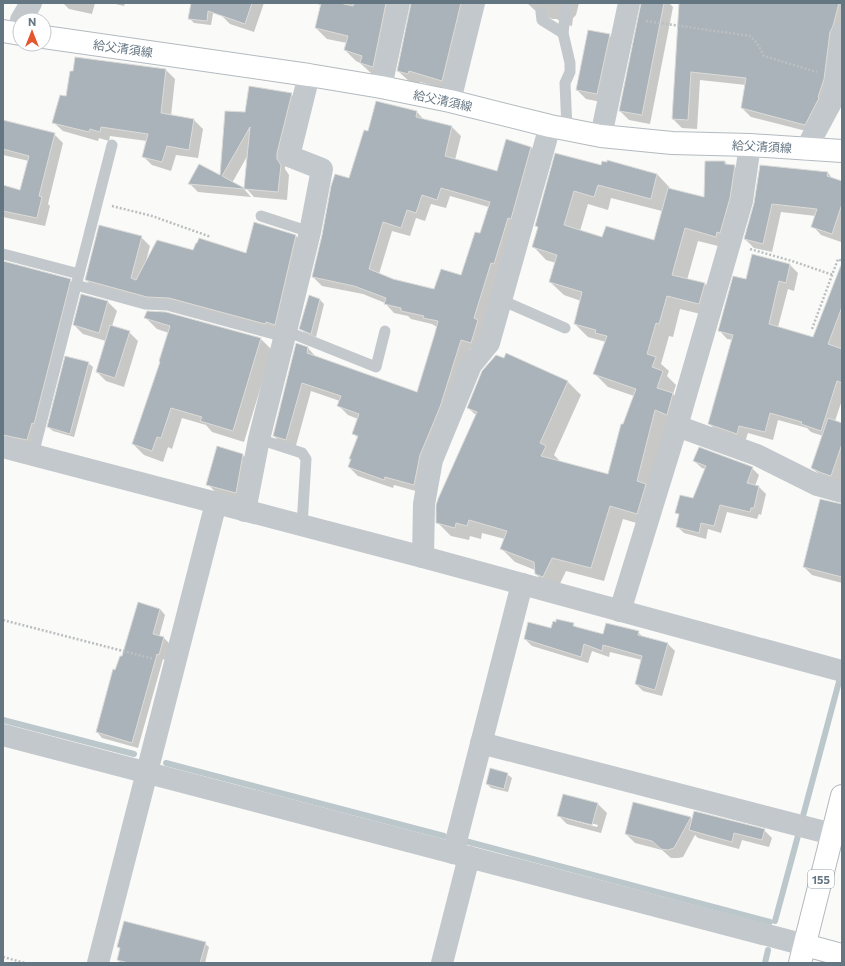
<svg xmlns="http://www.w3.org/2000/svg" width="845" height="966" viewBox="0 0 845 966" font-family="Commissioner,'Noto Sans JP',sans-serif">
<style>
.shadow{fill:#0003;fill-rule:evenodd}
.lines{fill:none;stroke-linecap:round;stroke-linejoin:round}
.stream{stroke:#bbc7cb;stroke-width:6}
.building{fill:#aab3b9;stroke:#dcdcda;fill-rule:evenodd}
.secondary-casing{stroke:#b3babf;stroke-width:24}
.highway-casing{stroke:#b4b9bd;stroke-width:24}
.path{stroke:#bbbfc2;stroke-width:2.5;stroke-dasharray:2 2;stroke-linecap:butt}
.lane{stroke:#c3c8cc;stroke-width:11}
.street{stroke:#c3c8cc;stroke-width:22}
.secondary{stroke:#fff;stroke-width:22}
.highway{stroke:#fff;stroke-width:22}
.labels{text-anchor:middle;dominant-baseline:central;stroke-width:4;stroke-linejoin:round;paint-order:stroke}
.shield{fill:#fff;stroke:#939fa8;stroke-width:1}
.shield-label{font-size:11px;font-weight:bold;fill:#657683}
.street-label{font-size:12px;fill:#657683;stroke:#fff}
</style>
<rect width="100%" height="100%" fill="#fafaf8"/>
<g class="shadow">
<path d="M63,3H95L92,14L69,9Z"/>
<path d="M111,3H125L124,6Z"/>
<path d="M192,3H205L214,8L211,25L194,23L189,18Z"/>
<path d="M225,3H264L254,32L230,24L221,15Z"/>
<path d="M313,3H405L384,77L372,74L360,63L356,61L345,50L347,43L327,39L316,28L321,5Z"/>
<path d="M412,3H477L453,91L420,82L419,85L410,82L398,71Z"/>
<path d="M527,3H579L576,15L573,18L572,26L563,24L557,19H552L550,18L541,16Z"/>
<path d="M642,3H669L673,7L650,124L629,120L620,111Z"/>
<path d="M680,3H842V34L814,133L751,117L742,108L746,85L700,80L697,129L682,128L673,119Z"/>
<path d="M609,35L618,44L606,103L586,99L577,90Z"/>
<path d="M76,58L166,70L175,79L171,116L194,120L203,129L198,158L176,155L171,171L152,165L143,156L147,141L110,136L109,141L99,138L98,141L63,131L53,122L67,98L74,73Z"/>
<path d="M291,94L300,103L285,162V169L289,175L287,200L254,197L246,188L249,153L232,183L244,189L251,197L198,192L190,184L221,177L246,113Z"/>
<path d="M417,112L425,121L452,127L461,136L455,160L498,172L531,147L540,157L480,352L470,348L423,493L394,485L393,488L358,476L349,467L351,460L350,459L358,438L353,433L358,419L348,415L339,406L340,401L311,391L295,449L283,445L274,436L308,348L316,357L418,393L437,327L432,324L411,319L408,316L394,313L385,303L363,294L322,286L313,277L349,179L369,132ZM450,196L489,207L480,234L462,276L435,290L392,280L379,274L392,231L410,236L416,218L425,221L431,204L446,208Z"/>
<path d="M3,121L54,134L63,143L48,204L50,206L45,226L3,217V186L21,191L29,161L3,155Z"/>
<path d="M556,154L601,166L657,174L670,188V189L705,198L725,162L728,165L734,166L748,179L730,249L698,241L687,280L705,284L718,297L713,317L680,309L673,337L669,336L661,364L669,371L667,376L676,385L673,394L686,408L650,527L623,519L604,581L566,571L557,590L549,588L536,574L535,570L515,562L501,548L505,539L482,533L481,539L470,536L469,540L451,536L437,522L476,415L468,408L504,360L506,355L568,382L581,395L554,455L559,460L558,462L608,475L624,425L634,396L608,387L594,373L606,342L588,337L575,324L581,301L564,295L550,282L556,263L546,260L533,246L538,228L536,226ZM611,198L662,211L654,241L603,238L580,231L588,204L608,210Z"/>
<path d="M761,166L828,173L833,179L842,182V239L841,242L821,235L813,226L816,216L781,212L772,252L754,248L745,239L755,203Z"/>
<path d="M255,223L296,236L305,245L283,333L95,289L86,280L141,237L150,246L146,261L194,251L246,254Z"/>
<path d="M753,256L790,265L798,273L794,291L788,289L778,327L813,338L842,269V400L835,421L842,424V484L821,476L812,468L823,436L811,432L807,428L778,420L773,440L748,433L745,442L717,432L709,423L733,340L727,339L719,330L746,281Z"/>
<path d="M3,262L70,280L74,284L32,444L3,439Z"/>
<path d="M82,295L108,302L117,311L112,326L129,332L138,341L124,387L106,381L97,372L106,341L83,334L74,325Z"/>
<path d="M319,299L324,304L316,337L305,333L301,329Z"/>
<path d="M146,318L261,339L272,350L244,442L212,432L206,425L182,418L172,449L168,447L163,462L144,455L133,444L161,362L169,333L157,329Z"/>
<path d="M88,363L93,367L74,437L53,431L48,427Z"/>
<path d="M243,455L251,464L244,501L216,493L208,484Z"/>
<path d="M694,461L752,468L759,475L755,486L759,487L766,494L761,515L759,514L757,519L727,512L721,533L708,529L706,539L684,533L677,526L680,516L676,512L693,499L705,469L702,468Z"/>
<path d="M842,505V583L812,575L804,567Z"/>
<path d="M160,609L165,615L159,637L164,638L170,644L165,660L163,659L138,748L102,738L97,732L116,671L123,658Z"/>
<path d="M573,624L577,628L604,635L638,632L644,638L668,644L675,651L662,696L643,691L636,684L642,660L610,652L609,657L592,651L588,663L532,646L525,639L552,629Z"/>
<path d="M507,774L512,778L508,792L491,788L487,784Z"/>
<path d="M563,795L598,804L607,813L601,833L567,824L558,815ZM567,817L598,825L597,827L567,819Z"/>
<path d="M634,803L691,818L693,820L764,830L772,838L769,847L742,840L739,849L698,838L695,835L683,857L678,858H671L662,850L635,843L626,834Z"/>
<path d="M204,943L209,947L205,963H121L118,960L121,949L118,947Z"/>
</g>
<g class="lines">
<g class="stream">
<path d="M3,720L134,754"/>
<path d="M166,763L444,836"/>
<path d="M803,816L840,678"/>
<path d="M465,841L770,922"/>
<path d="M775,921L799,832"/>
<path d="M765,963L768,950"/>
</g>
</g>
<g class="building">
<path d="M191,3H252L245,24L208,11L207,21L188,19Z"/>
<path d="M321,3H340L353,6L354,3H386L373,67L360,63L362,56L344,50L348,36L315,28Z"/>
<path d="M411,3H461L442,81L409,71L408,74L397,71Z"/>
<path d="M641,3H664L642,115L619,111Z"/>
<path d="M679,3H839L833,26L830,32L824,79L818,97L819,98L805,125L741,108L746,78L691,72L688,120L672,119Z"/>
<path d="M588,30L610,34L597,94L576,90Z"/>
<path d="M75,57L166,69L161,113L194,119L189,150L167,146L162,162L142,157L148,134L101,127L100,132L90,129L89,132L52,123L60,95L66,96L70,71H73Z"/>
<path d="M249,86L292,93L277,153V159L281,165L278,192L188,184L199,164L220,175L225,111L245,112ZM250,127L244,188L222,176Z"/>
<path d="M376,101L417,111L416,117L452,126L445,156L497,171L506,139L531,147L511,219L508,218L494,264L491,263L474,318L478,320L471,343L461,340L440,407L420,455L414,485L385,477L384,480L348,467L351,459H349L358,436L352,434L359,414L337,406L341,396L302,383L286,440L273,436L296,343L308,347L307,353L417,392L435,333L438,321L423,318L424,316L401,311V308L384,304L386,298L354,286L312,277L322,235L331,186L335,174L349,178L364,130L368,131ZM441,188L490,202L480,233L475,232L461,275L441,269L434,289L393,279L369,269L383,222L401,228L407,210L416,213L422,195L437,200Z"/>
<path d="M3,120L55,133L39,196L42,197L37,218L3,211V185L20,190L29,156L3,149Z"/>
<path d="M555,153L601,165L602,161L607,162V160L657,174L651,199L598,185L594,197L574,191L564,225L602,237L606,226L654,240L668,188L704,197L705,161H725V164L735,165L730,198L720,233L717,232L716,237L685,228L672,275L705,283L699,304L667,296L659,324L656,323L647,354L656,357L652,367L663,371L657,388L673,393L667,415L655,410L637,481L646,484L637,514L610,506L591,568L552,558L543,577L535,574L534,562L500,549L507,531L469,520L467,526L456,523L455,528L436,523V505L438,499L477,412L467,408L482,371L496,355L504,358L506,353L568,381L540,443L546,446L541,456L608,474L621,424H623L636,389L593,374L607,336L595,333L596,330L574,324L582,292L549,282L557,255L532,247L538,227L535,226Z"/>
<path d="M760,165L828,172L827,176L842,181V204L832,234L811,227L817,209L772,204L763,244L744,239L754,203Z"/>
<path d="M254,222L296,235L275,325L266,322L265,324L169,298L147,297L85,280L99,225L142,236L131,278L136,280L157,240L193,250L196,243H197L199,238L246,253Z"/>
<path d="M752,254L790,264L786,283L779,281L769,324L813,337L841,265H842V307L828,344L842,349V383L837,381L821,431L801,424L802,422L770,413L765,432L739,426L737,434L708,424L733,335L718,331L733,276L746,279Z"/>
<path d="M3,261L71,279L34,424L32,423L27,440L3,435Z"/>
<path d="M81,294L108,301L99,333L73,325Z"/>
<path d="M309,295L320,299L311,334L299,329Z"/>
<path d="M147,311L166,312L261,338L233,431L200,421L202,417L171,408L161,438L157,437L152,451L132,444L160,362L159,361L170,326L144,318Z"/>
<path d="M110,325L130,331L115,378L96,372Z"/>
<path d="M65,356L89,362L70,434L47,427Z"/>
<path d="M828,418L842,423V444L831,476L822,473L811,468Z"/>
<path d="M217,446L243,454L236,493L206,485Z"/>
<path d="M699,447L753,467L747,483L759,486L754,508H751L750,512L720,505L714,526L701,523L699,533L676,527L679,514L675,513L680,495L693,498L706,466L693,461Z"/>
<path d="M820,499L842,504V577L803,567Z"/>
<path d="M138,602L160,609L153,634L164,637L159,655L157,654L132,743L96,732L113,669L115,670L120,656H122Z"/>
<path d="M556,619L574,623L573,626L603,634L606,623L639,631L638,635L668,643L655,690L635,684L642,656L603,645L602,651L584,644L581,657L524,639L528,622L551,628L553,621L556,622Z"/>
<path d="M490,768L508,773L504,789L486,784Z"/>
<path d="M563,794L598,803L592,825L557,816Z"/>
<path d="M633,802L691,817L674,848L668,850L661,849L652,841L625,834Z"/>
<path d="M694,811L765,829L762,840L734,833L732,842L689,830Z"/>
<path d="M124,921L206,942L200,963H128L117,960L120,948L117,947Z"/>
</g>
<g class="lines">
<g class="secondary-casing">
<g id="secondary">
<path d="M3,31L20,34"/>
<path d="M44,37L309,75L381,87L450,101L550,126L601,136L672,143L750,145L842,151"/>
<path d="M805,945L842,955"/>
</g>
</g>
<g class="highway-casing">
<path id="highway" d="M800,963L842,796"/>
</g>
<g class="path">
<path d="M646,21L750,36L757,43L764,56L817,72"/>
<path d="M112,206L152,216L211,237"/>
<path d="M750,249L792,261L833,275"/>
<path d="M812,329L838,259L842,261"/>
<path d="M3,620L154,659"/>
<path d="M3,957L25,963"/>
</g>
<g class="lane">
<path d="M566,8L563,33L570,63V72L565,83L567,129"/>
<path d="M541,12L542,20L563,33"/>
<path d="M261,216L310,232"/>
<path d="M3,254L79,274L33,455"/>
<path d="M79,274L112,145"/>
<path d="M76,285L145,304L167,305L285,337"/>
<path d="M501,300L565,328"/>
<path d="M286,331L376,367L385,331"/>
<path d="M259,439L302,453L306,459L302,526"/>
</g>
<g class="street">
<path d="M21,20L31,3"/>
<path d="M381,87L399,3"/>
<path d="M450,101L474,3"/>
<path d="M601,136L629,3"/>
<path d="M806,149L834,97L842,34"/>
<path d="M677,426L757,455L817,485L842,492"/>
<path d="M3,447L423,557L842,671"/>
<path d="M245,511L259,439L286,331L310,232L322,169L289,156L309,75"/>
<path d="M423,557L424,504L432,460L471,365L489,343L550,126"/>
<path d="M620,611L677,426L742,201L750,145"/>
<path d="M3,735L805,945"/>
<path d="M481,743L832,834"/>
<path d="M453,853L522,584"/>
<path d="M98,963L216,503"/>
<path d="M442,963L469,857"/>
</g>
<use href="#secondary" class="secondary"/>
<use href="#highway" class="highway"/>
</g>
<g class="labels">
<rect class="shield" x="808" y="870" width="26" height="18" rx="3"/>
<g class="shield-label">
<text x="821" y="879">155</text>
</g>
<g class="street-label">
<text transform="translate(123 48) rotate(8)">給父清須線</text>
<text transform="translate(443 100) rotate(12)">給父清須線</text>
<text transform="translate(762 146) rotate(3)">給父清須線</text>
</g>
</g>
<rect width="845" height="966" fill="none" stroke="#657683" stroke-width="8"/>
<g transform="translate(32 32)"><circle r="19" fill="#ffffff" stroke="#c1c8cd"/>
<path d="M0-3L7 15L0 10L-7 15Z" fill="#e4572e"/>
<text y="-6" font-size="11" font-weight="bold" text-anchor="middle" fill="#657683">N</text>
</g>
</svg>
